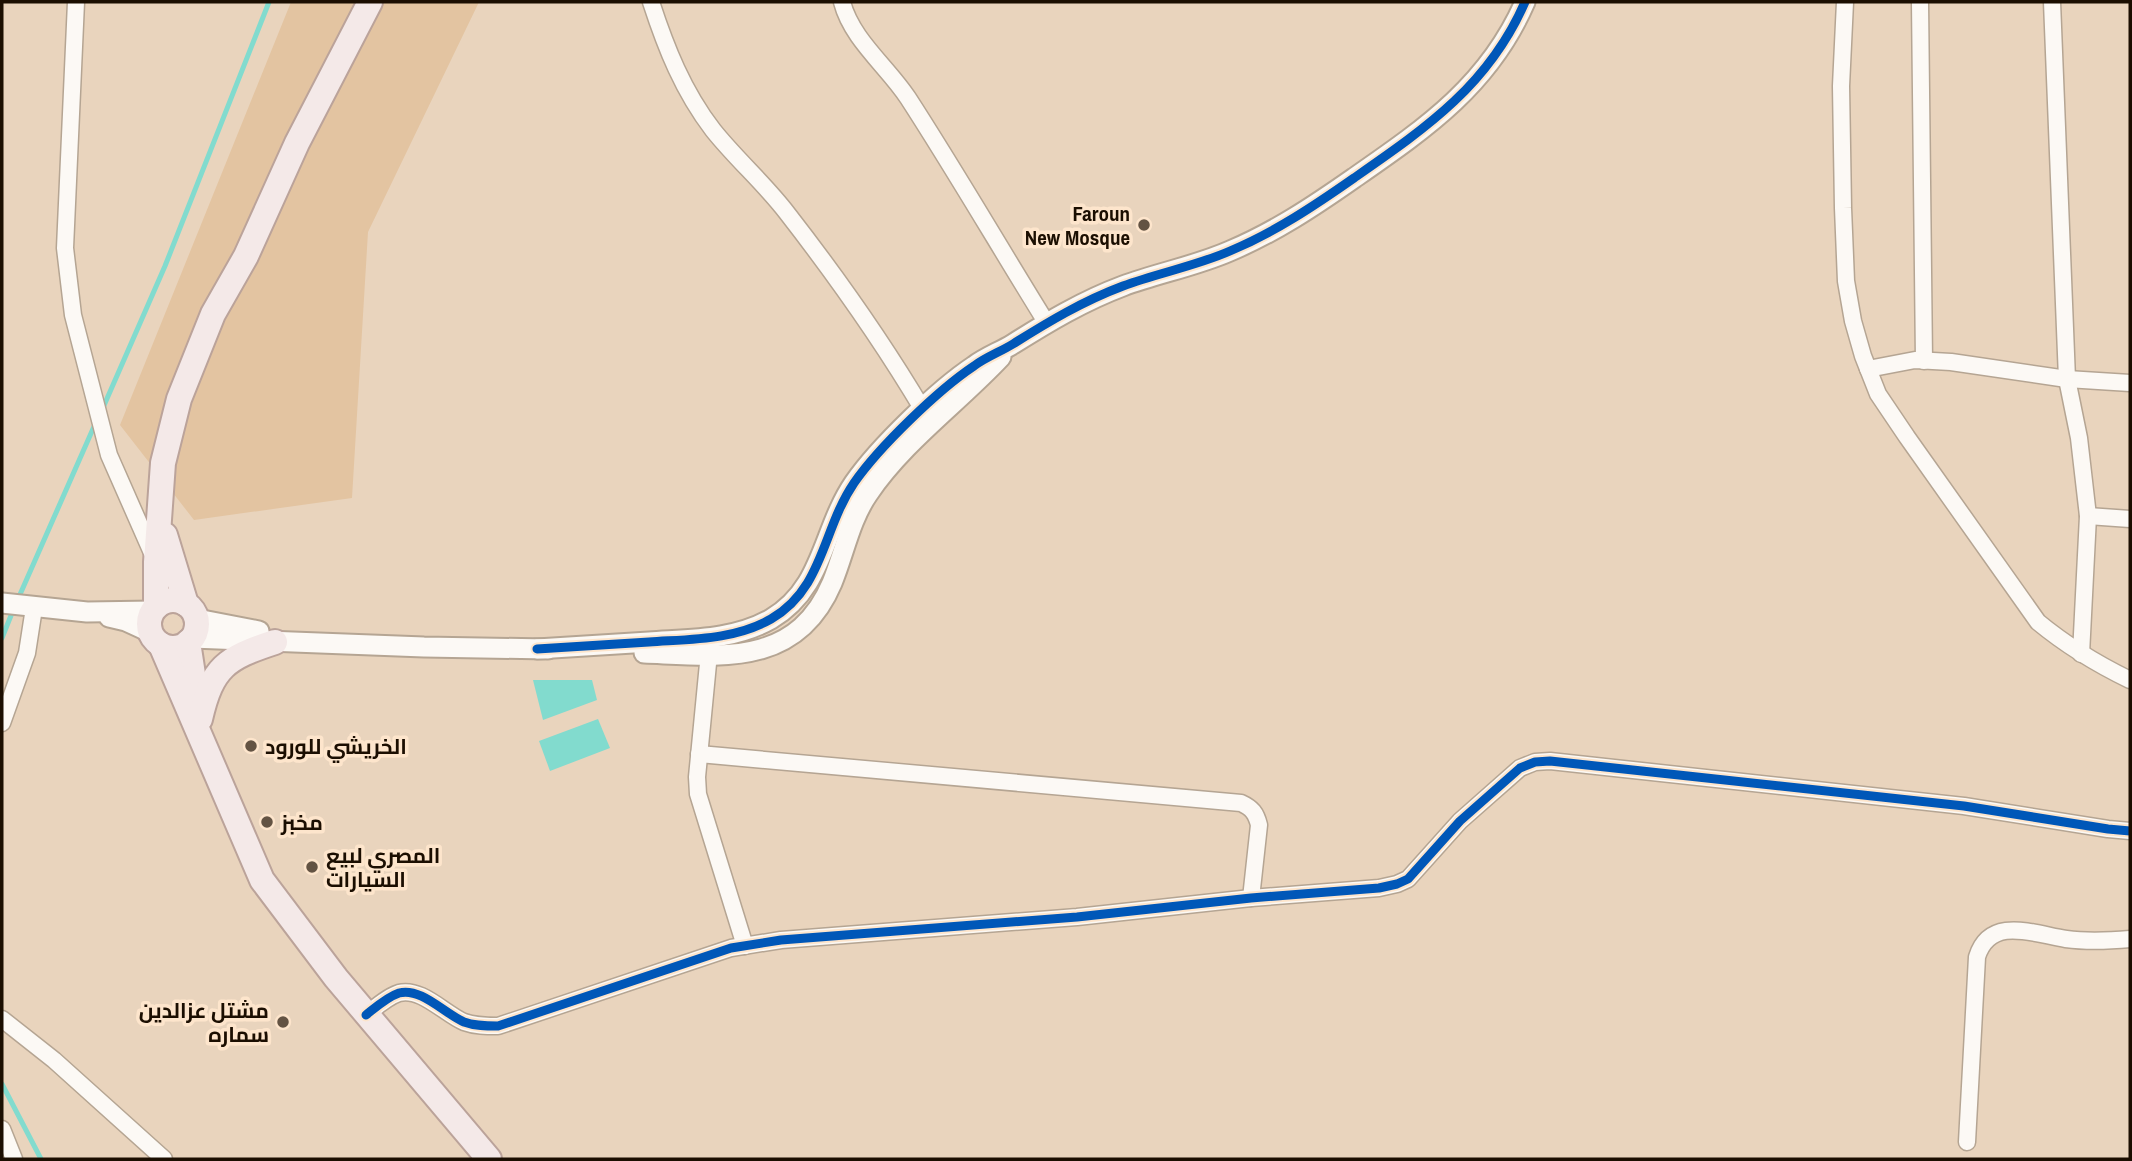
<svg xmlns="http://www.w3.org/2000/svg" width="2132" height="1161" viewBox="0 0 2132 1161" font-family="'Archivo Narrow',Cairo,sans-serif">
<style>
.green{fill:#e3c4a1}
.water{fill:#82dbce}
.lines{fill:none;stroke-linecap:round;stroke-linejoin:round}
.stream{stroke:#82dbce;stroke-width:5}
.minor-casing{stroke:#b5a593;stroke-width:19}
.tertiary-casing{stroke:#b5a593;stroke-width:23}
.primary-casing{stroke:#bba39a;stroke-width:28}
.minor{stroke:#fcf9f5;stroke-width:16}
.tertiary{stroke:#fcf9f5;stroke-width:19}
.primary{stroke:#f4e9e8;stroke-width:24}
.cycleway-casing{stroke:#fde5cc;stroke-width:13}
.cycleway{stroke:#0057b8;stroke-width:9}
.poi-dot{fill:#635343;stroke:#fde5cc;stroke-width:2.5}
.labels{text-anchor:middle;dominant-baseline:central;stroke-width:7;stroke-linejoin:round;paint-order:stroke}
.poi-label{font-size:21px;font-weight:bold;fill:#1b0e01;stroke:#fde5cc;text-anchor:start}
</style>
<rect width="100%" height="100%" fill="#e9d4bd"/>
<path class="green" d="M291,2H479L368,232L352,498L194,520L120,425Z"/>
<g class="water">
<path d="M533,680H592L597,700L543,720Z"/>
<path d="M598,719L610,748L550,771L539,741Z"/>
</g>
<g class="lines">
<g class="stream">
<path d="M102,410L165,266L269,2"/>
<path d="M18,599L96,422"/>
<path d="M2,638L14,608"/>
<path d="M2,1084L41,1159"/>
</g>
<g class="minor-casing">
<g id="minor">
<path d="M76,2L65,248L73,315L109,455L153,555"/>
<path d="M651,2C666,48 683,91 713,130C736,159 765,184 787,213C836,276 882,341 923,410"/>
<path d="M842,2C852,40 887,66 908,98C956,172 1000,248 1046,322"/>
<path d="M1845,2L1841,86L1843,208L1846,281L1853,321L1863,356L1878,394L1907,437L2038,622C2067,646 2097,664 2130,680"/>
<path d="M1920,2L1924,361"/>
<path d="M2052,2L2067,379L2079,438L2088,516L2081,654"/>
<path d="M1868,369L1915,360L1951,362L2067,379L2130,383"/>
<path d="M2088,516L2130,519"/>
<path d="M710,643L697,777L698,794L745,946"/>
<path d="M2,723L27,653L34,608"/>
<path d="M699,754L1241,803C1252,808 1256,813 1259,825L1251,898"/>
<path d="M366,1015C376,1007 387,997 399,993C421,987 445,1014 464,1022C475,1026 486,1026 498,1026L731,948L781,940L1077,917L1251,898L1379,888L1397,884L1408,879L1460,821L1520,768L1535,762L1550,761L1964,806L2108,829L2130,831"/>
<path d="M2,1019L54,1060L164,1159"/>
<path d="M2,1129L14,1159"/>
<path d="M1967,1142L1977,957C1990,915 2034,934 2066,939C2088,942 2108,941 2130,939"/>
</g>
</g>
<g class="tertiary-casing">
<g id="tertiary">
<path d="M2,603L87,612L153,611"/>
<path d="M109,617L126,621L150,632"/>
<path d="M197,619L259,631"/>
<path d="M192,638L424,647L548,649"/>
<path d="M537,649C574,647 612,644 649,642C691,639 734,640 771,619C824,588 822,530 854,483C879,447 938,390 974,366C986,357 1000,352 1013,344C1048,322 1083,301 1123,286C1158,273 1196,266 1230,251C1275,232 1314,206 1354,178C1426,128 1489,85 1525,2"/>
<path d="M644,653C720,656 796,668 832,583C844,554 850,520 868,494C903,442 958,403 1001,357"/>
</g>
</g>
<g class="primary-casing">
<g id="primary">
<path d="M165,535L186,604"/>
<circle cx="173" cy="624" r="24"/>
<path d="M156,607V562L163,463L179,399L213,314L246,256L297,143L370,2"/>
<path d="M188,642L198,707"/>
<path d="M161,645L262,880L336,978L489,1159"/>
<path d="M200,719C212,667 226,658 275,642"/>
</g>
</g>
<use href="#minor" class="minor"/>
<use href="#tertiary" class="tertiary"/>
<use href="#primary" class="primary"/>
<g class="cycleway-casing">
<g id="cycleway">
<path d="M537,649C574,647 612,644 649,642C691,639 734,640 771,619C824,588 822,530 854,483C879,447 938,390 974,366C986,357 1000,352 1013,344C1048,322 1083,301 1123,286C1158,273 1196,266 1230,251C1275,232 1314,206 1354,178C1426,128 1489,85 1525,2"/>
<path d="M366,1015C376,1007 387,997 399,993C421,987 445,1014 464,1022C475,1026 486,1026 498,1026L731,948L781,940L1077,917L1251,898L1379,888L1397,884L1408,879L1460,821L1520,768L1535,762L1550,761L1964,806L2108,829L2130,831"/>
</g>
</g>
<use href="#cycleway" class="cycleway"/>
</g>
<g class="poi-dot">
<circle cx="1144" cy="225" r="7"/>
<circle cx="251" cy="746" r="7"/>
<circle cx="267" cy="822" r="7"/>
<circle cx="312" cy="867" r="7"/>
<circle cx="283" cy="1022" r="7"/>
</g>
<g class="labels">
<g class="poi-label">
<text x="1130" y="213" text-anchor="end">Faroun<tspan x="1130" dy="24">New Mosque</tspan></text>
<text x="265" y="746">الخريشي للورود</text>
<text x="281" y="822">مخبز</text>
<text x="326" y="855">المصري لبيع<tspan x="326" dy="24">السيارات</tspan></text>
<text x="269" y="1010" text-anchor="end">مشتل عزالدين<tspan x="269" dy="24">سماره</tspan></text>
</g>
</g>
<rect width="2132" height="1161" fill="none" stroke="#1b0e01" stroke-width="7"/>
</svg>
